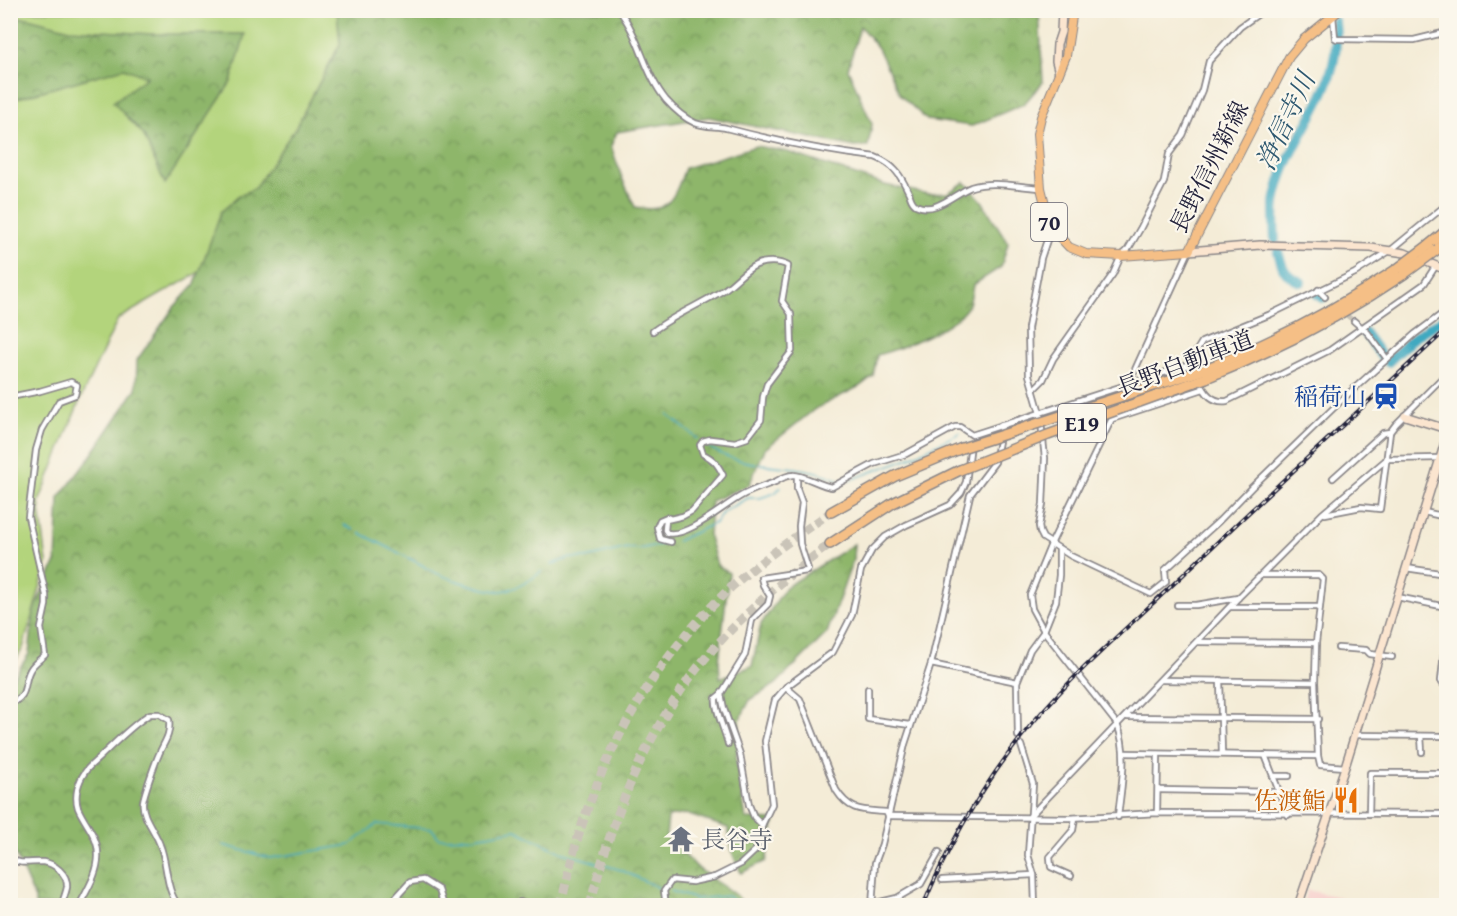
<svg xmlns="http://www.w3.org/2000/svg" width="1457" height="916" viewBox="0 0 1457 916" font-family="'Gentium Book Plus','Noto Serif JP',serif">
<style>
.built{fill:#f7d0cd}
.green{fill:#b3d47b;stroke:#6a7b5b;stroke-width:1.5}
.forest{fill:url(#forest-crowns);stroke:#586c53;stroke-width:1.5}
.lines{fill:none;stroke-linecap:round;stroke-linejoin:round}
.stream{stroke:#40a9c0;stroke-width:1.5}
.river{stroke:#40a9c0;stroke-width:10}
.street-tunnel{stroke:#cac4b8;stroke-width:4.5;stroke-dasharray:4.5 2;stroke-linecap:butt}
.highway-tunnel{stroke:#cac4b8;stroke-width:9;stroke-dasharray:9 4.5;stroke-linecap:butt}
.street-casing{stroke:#8b8789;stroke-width:8}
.secondary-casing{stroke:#8b8789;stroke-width:10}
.primary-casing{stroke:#8b8789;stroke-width:10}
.highway-casing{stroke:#8b8789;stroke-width:12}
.street{stroke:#fff;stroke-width:4.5}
.secondary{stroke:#fbe5cf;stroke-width:7}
.primary{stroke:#f5bf86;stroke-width:8}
.highway{stroke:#f5bf86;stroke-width:9}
.rail-casing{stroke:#22223b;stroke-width:4}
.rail{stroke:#fbf7ec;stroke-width:1.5;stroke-dasharray:4.5;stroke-linecap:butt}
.highway-bridge-casing{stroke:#8b8789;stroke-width:12;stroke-linecap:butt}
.highway-bridge{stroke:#f5bf86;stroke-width:9}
.labels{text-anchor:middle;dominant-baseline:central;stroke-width:4.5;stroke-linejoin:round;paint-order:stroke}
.shield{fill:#fbf7ec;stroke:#636270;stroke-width:1.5}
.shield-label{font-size:22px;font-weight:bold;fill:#22223b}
.street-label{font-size:24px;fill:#22223b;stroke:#fbf7ec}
.transit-label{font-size:24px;fill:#164399;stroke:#fbf7ec;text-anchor:end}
.food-label{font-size:24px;fill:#c56008;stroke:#fbf7ec;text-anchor:end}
.worship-label{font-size:24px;fill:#5b616d;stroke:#fbf7ec;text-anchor:start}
.water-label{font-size:26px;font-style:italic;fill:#2e5870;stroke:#fbf7ec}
</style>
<defs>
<pattern id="forest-crowns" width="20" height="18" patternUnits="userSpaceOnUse" patternTransform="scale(1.5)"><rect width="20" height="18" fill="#8eb66b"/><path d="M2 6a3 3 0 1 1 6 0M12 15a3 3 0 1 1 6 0" fill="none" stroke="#749459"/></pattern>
</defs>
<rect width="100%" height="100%" fill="#fbf7ec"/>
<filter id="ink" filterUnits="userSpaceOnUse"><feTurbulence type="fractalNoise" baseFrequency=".0167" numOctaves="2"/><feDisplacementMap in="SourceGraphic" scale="12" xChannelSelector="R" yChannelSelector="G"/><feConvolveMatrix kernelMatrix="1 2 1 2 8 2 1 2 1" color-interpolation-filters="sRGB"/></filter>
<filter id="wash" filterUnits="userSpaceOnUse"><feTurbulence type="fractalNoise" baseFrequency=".008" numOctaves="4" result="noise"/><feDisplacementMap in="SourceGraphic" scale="24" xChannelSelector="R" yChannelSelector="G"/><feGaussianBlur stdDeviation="1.35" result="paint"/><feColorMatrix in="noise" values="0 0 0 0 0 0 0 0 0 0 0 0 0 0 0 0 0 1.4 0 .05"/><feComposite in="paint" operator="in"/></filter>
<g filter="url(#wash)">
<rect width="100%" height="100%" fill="#f4ecd7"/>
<path class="built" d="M1307,890L1339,897L1344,901L1343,905L1302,906Z"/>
<path class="green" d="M11,11H342L352,30L229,255L118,319L80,400L39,502L47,563L23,648L11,668Z"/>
<g class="forest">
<path d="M337,11H1039L1043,82L1024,104L972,126L927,120L900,95L878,48L860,26L848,69L872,124L868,146L855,147L709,117L617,132L611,146L622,178L635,207C670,215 674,197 685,168L756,146L788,152L885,185L928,194L948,193L965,182L982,201L1008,243L1001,267L973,285C972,291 971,298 969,304C959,326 900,349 877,355L873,376L860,386L815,409L765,449L749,485L711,501L709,537L717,565L729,573L719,661L720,678L752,666L761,624L786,587L854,544L853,560L827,633L776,684L750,700L740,719L736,761L746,819L775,820L766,861L741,873L733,855L728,828L686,814L668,817L666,837L699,869L737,896L745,905H35V899L11,844L10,683L29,654L34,610L56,562L59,498L88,460L136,389L137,360L174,307L195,284L221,212L239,196L255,188L294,130L340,44Z"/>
<path d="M11,17L28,18L70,29L151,34H245L231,82L165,184L143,134L113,102L147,77L124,68L11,100Z"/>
</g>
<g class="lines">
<g class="stream">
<path d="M668,415L698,439"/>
<path d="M1003,429L1032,420"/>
<path d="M979,435L999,431"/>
<path d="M706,445C744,474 798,459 838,480"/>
<path d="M850,480L909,458L960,433"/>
<path d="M344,525L354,530"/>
<path d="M360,533L422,565C434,575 484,591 501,591C516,590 531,580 542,571"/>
<path d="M677,541L715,523L723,512L748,498H760L775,493L781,487"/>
<path d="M552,564L571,558H586L627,548L639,549L663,544"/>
<path d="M223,845L270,858L350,845L377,824L432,829L439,838L475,837L516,830L561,852L621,870L659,888"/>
<path d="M670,891L696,899L727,896L743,906"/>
</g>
<g class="river">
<path d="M1275,240C1274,223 1273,205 1278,189C1294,128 1344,90 1335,22"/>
<path d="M1278,251C1282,267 1284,276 1301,282"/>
<path d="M1317,294L1322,298"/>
<path d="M1364,332L1383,358"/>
<path d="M1388,362L1416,336L1446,317"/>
</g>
</g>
</g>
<g filter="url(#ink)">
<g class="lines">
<path class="street-tunnel" d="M1342,312L1354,321"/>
<g class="highway-tunnel">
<path d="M561,906C583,792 634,685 716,602C750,567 791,540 831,512"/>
<path d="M590,906C612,814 651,719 714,648C749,609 788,575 830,544"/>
</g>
<g class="street-casing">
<g id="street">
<path d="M619,10C640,37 644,73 666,100C674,109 684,118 695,123C705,127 716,126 726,128C775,141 825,151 875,157C894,164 901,176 909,193C911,198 911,202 916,205C935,215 955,193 971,187C993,180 1018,187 1041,188"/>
<path d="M1333,16L1335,38L1337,39L1414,40L1443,33"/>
<path d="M1051,228L1041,258L1028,328L1029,375L1040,413L1045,458L1043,504L1039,526L1040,532L1043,538L1071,556L1151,594L1166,582L1165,570L1219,521L1252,487L1347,395L1415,334L1446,311"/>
<path d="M1318,290L1325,297"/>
<path d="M1354,321L1368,333L1387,359"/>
<path d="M653,331C674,315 699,305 722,291C734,284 743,271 756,265C765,261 780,261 788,266L782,301L791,314L792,351L767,384L763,397L761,420L747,438L735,442L710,439L703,441L700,445L703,454C714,459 718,465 723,475L692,511L683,516L666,520L665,530L667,533C687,538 723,506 741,496C751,490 764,486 775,482C780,479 787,475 793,475C803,474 820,486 832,487L859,472L874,464L906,454L955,427H960L972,435L1194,363"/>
<path d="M1197,373L1194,363V355L1202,342L1271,314L1355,273L1391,250L1446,205"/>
<path d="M1200,381C1205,394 1213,403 1227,401L1330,350L1424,284L1435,267"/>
<path d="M1128,385L1189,251"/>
<path d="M1034,389L1043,380L1053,359L1113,274L1121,256L1127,251L1140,229L1164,182L1169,154L1183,135L1202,90L1209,61L1240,27L1264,10"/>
<path d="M10,397L40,391L71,382L77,385L75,395L59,401L42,430L36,450L28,517L46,595V605L41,628L45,655C39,660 33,664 30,670C22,685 30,695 10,704"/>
<path d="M1112,419L1203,389"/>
<path d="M1333,478L1383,433L1390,432"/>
<path d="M1424,512L1446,517"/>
<path d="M1325,514L1361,507L1380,509L1390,432L1396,424L1446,374"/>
<path d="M669,518L667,517L660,520L657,527L660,539L671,542"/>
<path d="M1406,568L1446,574"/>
<path d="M1261,575H1319L1323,579L1316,643L1315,682L1318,756L1320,765L1345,767"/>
<path d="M1397,597L1446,607"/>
<path d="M1177,605H1196L1238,598"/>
<path d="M1230,607H1319"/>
<path d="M1197,642L1316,643"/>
<path d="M1338,648L1366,650L1370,654L1392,657"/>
<path d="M1444,653L1441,681L1443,684L1446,686"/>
<path d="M931,664L1017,682"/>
<path d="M1161,680L1315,682"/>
<path d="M1220,680L1222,754"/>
<path d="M786,687L800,699L836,790C850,812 862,810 886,812L888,816"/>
<path d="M868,689V719L910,725"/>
<path d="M721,694L716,698C714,708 725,731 728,744"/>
<path d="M1127,717L1318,719"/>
<path d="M1354,735L1446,736"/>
<path d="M1018,736L1017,682L1030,650L1044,631L1056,601L1059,575V549"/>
<path d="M1421,736L1422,752"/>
<path d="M1021,745L1033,784L1028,855L1034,875L1035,906"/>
<path d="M1124,753L1318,756"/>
<path d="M1265,755L1288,815"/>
<path d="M1273,776H1289"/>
<path d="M1158,790L1279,792"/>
<path d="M1157,813L1158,754"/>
<path d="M1369,814L1370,773H1446"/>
<path d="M888,816L1070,818L1157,813L1446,814"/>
<path d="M1030,816L1238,598L1322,514L1387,459L1440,458"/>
<path d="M1118,817C1121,786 1129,753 1117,724L1044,631L1032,609L1030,595L1051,544L1122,398"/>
<path d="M762,825L754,817L749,805L740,754L724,709L721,694L745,655L752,620L768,604L770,596L763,585L761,578L807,571L808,569L800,544L799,526L802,503L797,489V476"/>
<path d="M10,858C21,866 31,861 43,862C54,863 68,874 67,887C66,893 63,900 61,906"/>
<path d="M1071,876L1051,867L1050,857L1073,830L1075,818"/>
<path d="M942,880L1034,875"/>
<path d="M872,904L897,898L921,884L939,852"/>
<path d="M79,906C87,890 99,872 98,854C98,836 84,823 78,808C74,796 78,782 85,772C89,766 96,761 101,756C117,741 132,725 150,714H159L169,720C171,735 164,742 159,754C155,763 144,794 143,802C141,816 156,832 160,845C168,864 165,890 179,906"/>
<path d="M388,906L410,882L423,880L439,890L444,906"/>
<path d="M520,906V902L530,906"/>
<path d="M661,906V903L668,906"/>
<path d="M666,906L664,891L672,880L692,882L715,877L741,864L758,848L762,825L772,804L765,741L775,700L786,687L833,652L852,615L861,570L872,550L885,537L906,525L950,505L961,493L966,482L971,444"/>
<path d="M872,906L875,863L882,844L905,744L931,664L970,495L995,462L1002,425"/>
</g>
</g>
<g class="secondary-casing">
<g id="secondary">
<path d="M1059,73L1056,61L1057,44L1061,32L1062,10"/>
<path d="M1189,251L1260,245L1371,248L1405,253L1446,270"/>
<path d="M1405,416L1446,429"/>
<path d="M1298,906L1345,767L1446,439"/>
</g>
</g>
<g class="primary-casing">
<path id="primary" d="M1073,10L1066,56L1041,117L1037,134L1041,188L1051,228L1069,247L1086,254L1121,256L1189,251L1289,57L1304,39L1340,10"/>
</g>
<g class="highway-casing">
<g id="highway">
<path d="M1429,245L1446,231"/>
<path d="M1438,249L1446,242"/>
<path d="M1203,370C1271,343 1336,310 1397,269"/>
<path d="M1206,378C1276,350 1342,316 1404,274"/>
<path d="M831,512L895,476L962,448"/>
<path d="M830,544L893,503L960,470"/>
</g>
</g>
<use href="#street" class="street"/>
<use href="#secondary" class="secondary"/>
<use href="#primary" class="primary"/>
<use href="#highway" class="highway"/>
<g class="rail-casing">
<path id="rail" d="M923,906C951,839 988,776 1035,720C1080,667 1134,622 1184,574C1270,491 1359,411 1446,330"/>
</g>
<use href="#rail" class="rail"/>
<g class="highway-bridge-casing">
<g id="highway-bridge">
<path d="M1397,269L1429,245"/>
<path d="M1404,274L1438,249"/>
<path d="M962,448L1203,370"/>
<path d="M960,470L1048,435L1206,378"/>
</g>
</g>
<use href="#highway-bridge" class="highway-bridge"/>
</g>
</g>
<defs>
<g id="station-bare" transform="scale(2.07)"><path d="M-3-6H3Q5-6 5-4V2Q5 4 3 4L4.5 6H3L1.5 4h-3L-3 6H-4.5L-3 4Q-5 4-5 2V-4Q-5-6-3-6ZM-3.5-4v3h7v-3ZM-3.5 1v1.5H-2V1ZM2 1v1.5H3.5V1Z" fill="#1a4fb4" stroke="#fbf7ec" stroke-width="2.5" paint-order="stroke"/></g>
<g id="restaurant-bare" transform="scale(2.07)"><path d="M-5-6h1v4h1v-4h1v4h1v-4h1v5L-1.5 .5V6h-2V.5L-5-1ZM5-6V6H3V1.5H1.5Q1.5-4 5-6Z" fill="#e8710a" stroke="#fbf7ec" stroke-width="2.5" paint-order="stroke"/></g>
<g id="temple-bare" transform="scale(2.07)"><path d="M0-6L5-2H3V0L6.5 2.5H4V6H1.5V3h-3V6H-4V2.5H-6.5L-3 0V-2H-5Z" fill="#6b7280" stroke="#fbf7ec" stroke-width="2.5" paint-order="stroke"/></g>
</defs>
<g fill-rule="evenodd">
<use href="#station-bare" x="1386" y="396"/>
<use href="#restaurant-bare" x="1346" y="800"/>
<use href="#temple-bare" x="681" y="839"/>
</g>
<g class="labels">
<g class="shield">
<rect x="1031" y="203" width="36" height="38" rx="4.5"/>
<rect x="1058" y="404" width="48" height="38" rx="4.5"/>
</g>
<g class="shield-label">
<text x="1049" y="222">70</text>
<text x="1082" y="423">E19</text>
</g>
<g class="street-label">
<text transform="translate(1209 167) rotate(-63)">長野信州新線</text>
<text transform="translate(1185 363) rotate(-21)">長野自動車道</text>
</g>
<g class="transit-label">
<text x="1366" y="396">稲荷山</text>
</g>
<g class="food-label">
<text x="1326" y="800">佐渡鮨</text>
</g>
<g class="worship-label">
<text x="701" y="839">長谷寺</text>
</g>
<g class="water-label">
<text transform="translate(1285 121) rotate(-65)">浄信寺川</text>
</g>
</g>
<rect width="1457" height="916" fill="none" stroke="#fbf7ec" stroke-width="36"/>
</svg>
